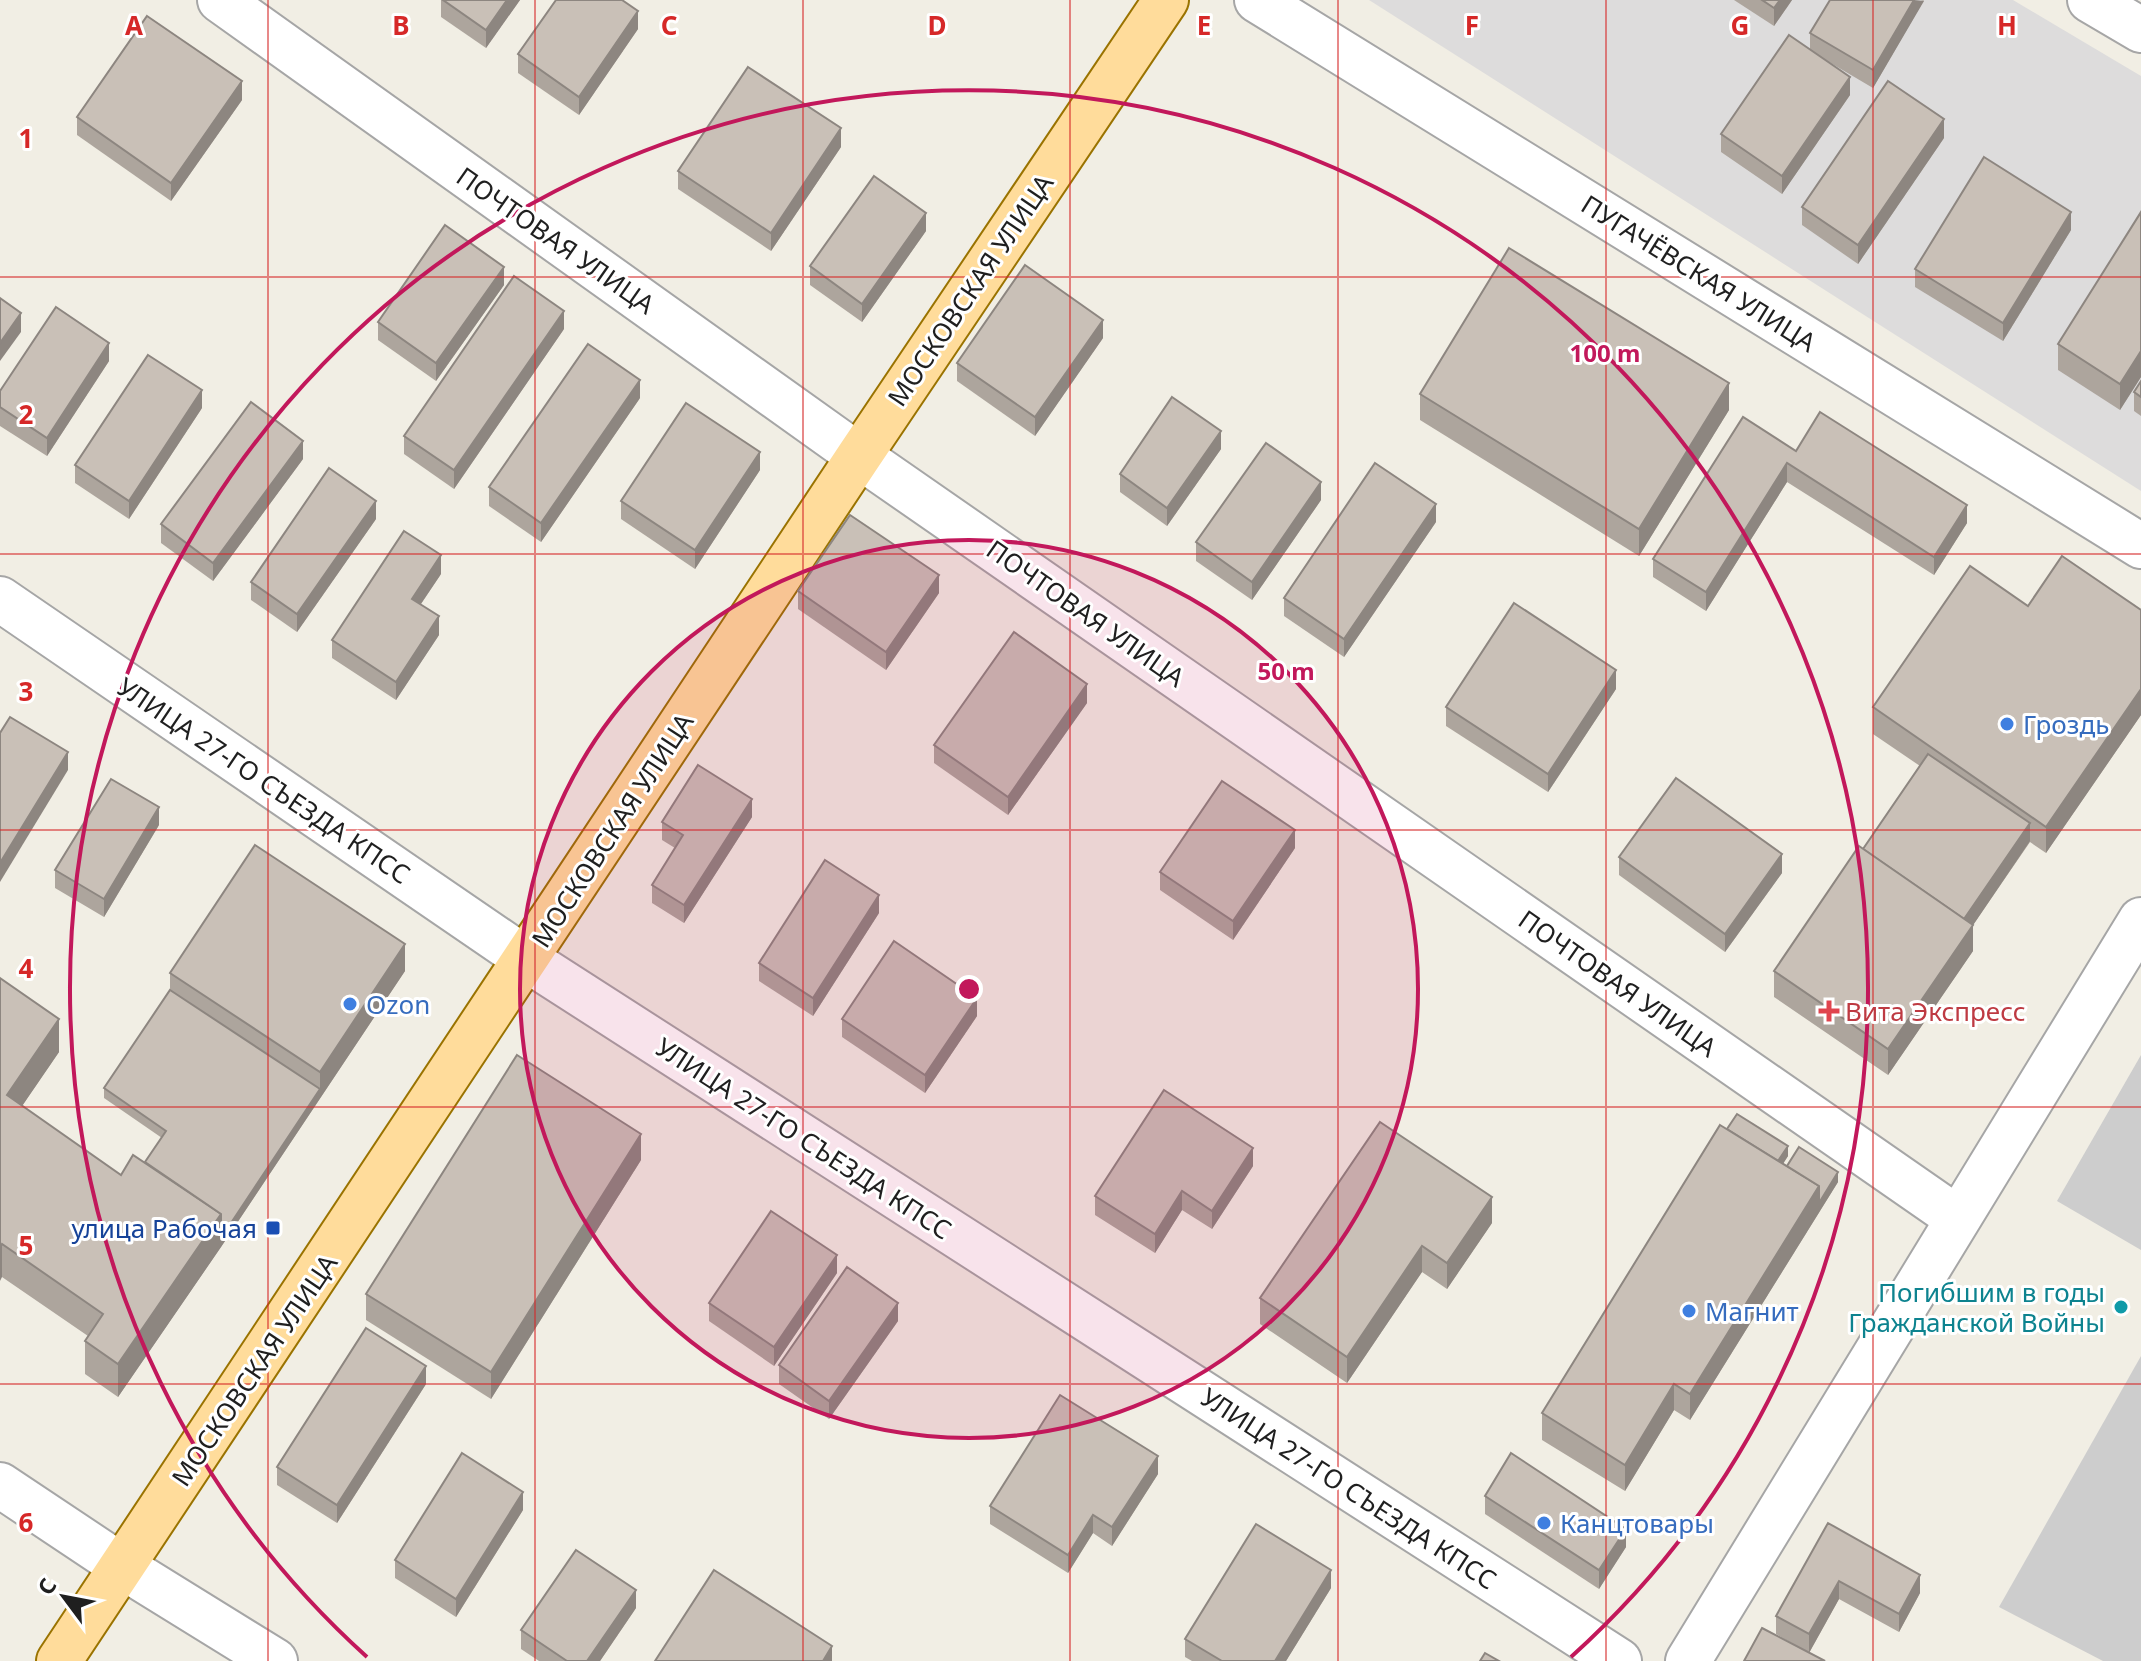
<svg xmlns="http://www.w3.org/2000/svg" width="2141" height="1661" viewBox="0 0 2141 1661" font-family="'Noto Sans',sans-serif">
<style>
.residential{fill:#dddcdc}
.religious{fill:#cdcdcd}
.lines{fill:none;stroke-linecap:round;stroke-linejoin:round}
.minor-casing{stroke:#a6a6a6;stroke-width:48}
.major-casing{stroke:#9a7300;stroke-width:48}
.minor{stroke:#fff;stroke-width:44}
.major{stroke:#ffdc9b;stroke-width:44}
.wall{fill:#ada59d}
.shaded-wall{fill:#8d8680}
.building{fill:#c9c0b7;stroke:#8d8680;stroke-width:2}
.grid{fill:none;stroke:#d62828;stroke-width:2;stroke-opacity:0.55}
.ring{fill:none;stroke:#c2185b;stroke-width:4}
.shop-dot{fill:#3f7fe0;stroke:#fff;stroke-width:3}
.health-dot{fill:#e0444e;stroke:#fff;stroke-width:3}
.transit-dot{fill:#1a4fb4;stroke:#fff;stroke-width:3}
.culture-dot{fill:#0f9aa8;stroke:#fff;stroke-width:3}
.labels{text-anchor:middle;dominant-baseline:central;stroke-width:6;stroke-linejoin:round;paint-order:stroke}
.street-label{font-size:26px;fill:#1f1f1f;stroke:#fff}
.shop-label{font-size:26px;fill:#366cbe;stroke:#fff;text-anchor:start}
.health-label{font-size:26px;fill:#be3a42;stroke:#fff;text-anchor:start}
.transit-label{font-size:26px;fill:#164399;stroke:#fff;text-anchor:end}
.culture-label{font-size:26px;fill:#0d838f;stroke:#fff;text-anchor:end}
.grid-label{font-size:26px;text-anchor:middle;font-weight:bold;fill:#d62828;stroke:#fff;stroke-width:6;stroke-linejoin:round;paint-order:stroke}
.centre{fill:#c2185b;stroke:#fff;stroke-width:4}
.ring-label{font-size:24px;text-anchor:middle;font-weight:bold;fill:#c2185b;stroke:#fff;stroke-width:6;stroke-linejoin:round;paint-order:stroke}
</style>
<rect width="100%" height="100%" fill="#f1eee4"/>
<path class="residential" d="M1369,0H2013L2141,76V491Z"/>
<g class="religious">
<path d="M2141,1055V1250L2057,1201Z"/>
<path d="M2141,1356V1661H2103L1999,1607Z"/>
</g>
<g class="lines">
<g class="minor-casing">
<g id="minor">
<path d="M220,0L859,456L1957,1218"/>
<path d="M1257,0L2141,546"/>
<path d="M2090,0L2141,30"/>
<path d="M0,599L526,959L1619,1661"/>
<path d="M0,1485L123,1567L275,1661"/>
<path d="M1688,1661L2141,920"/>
</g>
</g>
<g class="major-casing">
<path id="major" d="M59,1661L859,456L1166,0"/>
</g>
<use href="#minor" class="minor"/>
<use href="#major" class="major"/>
</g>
<g class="wall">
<path d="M441,0H520L486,48L441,17Z"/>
<path d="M1734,0H1792L1774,26Z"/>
<path d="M1924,0L1873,88L1829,62L1850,95L1782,194L1721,152V134L1810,49V33Z"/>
<path d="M638,29L579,115L518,73V54Z"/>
<path d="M242,100L171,201L77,135V117Z"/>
<path d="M1944,138L1858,264L1802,225V207Z"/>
<path d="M841,147L771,251L678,189V171Z"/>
<path d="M2141,212V377L2120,410L2058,370V344Z"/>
<path d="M2071,230L2003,341L1915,287V269Z"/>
<path d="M926,231L862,322L810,285V266Z"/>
<path d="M504,285L436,381L378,340V322Z"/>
<path d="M564,329L454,489L404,454V436Z"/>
<path d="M1103,338L1035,436L957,381V363Z"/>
<path d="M109,361L47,456L0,426V391Z"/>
<path d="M2141,381V416L2134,411V392Z"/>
<path d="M1420,394L1729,410L1639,556L1420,420Z"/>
<path d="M640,398L541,542L489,506V487Z"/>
<path d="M202,408L129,519L75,483V465Z"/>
<path d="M1221,449L1167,526L1120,492V474Z"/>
<path d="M1796,451L1967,523L1934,575L1787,482L1706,611L1653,577V559Z"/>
<path d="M303,459L213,581L161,543V524Z"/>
<path d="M760,470L695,569L621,519V501Z"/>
<path d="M1321,500L1252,600L1196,561V542Z"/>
<path d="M376,519L297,632L251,600V582Z"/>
<path d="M1436,522L1344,657L1284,616V598Z"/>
<path d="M441,574L421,604L439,635L396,700L332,658V640Z"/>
<path d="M798,591L939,593L886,670L798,609Z"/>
<path d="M2028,606L2141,610V715L2046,853L2030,842L1973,925V951L1888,1075L1774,997V971L1863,849L1920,766L1873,734V707Z"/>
<path d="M1616,689L1548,792L1446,726V707Z"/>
<path d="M1087,703L1008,815L934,763V745Z"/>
<path d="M752,817L684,923L652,903V885L675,848L662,840V822Z"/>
<path d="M159,825L104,917L55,888V870Z"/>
<path d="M1295,848L1233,940L1160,890V872Z"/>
<path d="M1619,857L1782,873L1725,952L1619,875Z"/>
<path d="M879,913L813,1016L759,981V963Z"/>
<path d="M405,971L221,1247L118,1397L85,1374V1341L88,1336L2,1277L0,978L59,1052L22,1106L121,1175L145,1162L162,1138L104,1098V1088L170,990V973Z"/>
<path d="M977,1016L925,1093L842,1037V1019Z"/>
<path d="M1727,1129L1788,1156L1783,1163L1787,1166L1838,1182L1690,1420L1674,1410L1625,1491L1542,1440V1413Z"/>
<path d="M641,1160L491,1399L366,1320V1294Z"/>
<path d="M1253,1166L1212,1229L1182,1210L1155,1253L1095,1215V1196Z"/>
<path d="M1492,1223L1447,1289L1422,1272L1347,1383L1260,1324V1298Z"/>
<path d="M837,1273L774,1366L709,1321V1303Z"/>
<path d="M898,1321L829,1419L779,1384V1365Z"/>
<path d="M426,1384L337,1523L277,1485V1467Z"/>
<path d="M1158,1474L1112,1546L1093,1533L1068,1573L990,1524V1506Z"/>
<path d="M1485,1496L1626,1547L1599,1589L1485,1514Z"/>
<path d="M523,1510L456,1617L395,1578V1560Z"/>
<path d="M1828,1523L1920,1593L1899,1632L1839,1599L1809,1653L1776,1634V1616Z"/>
<path d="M1331,1588L1286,1661H1192L1185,1657V1639Z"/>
<path d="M636,1608L600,1661H539L521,1649V1630Z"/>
</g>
<g class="shaded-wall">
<path d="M507,0H520L486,48V30Z"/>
<path d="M1780,0H1792L1774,26V8Z"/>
<path d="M1914,0L1924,1L1873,88V70Z"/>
<path d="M638,11V29L579,115V97Z"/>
<path d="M1850,77V95L1782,194V176Z"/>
<path d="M242,81V100L171,201V183Z"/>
<path d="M1944,119V138L1858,264V245Z"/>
<path d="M841,128V147L771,251V233Z"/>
<path d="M2071,212V230L2003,341V323Z"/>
<path d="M926,213V231L862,322V304Z"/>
<path d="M504,267V285L436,381V363Z"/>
<path d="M564,311V329L454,489V470Z"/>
<path d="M21,313V332L0,361V343Z"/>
<path d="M1103,320V338L1035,436V417Z"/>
<path d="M109,343V361L47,456V438Z"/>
<path d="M2141,351V377L2120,410V384Z"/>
<path d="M640,380V398L541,542V523Z"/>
<path d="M1729,383V410L1639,556V529Z"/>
<path d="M202,390V408L129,519V501Z"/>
<path d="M1221,431V449L1167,526V508Z"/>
<path d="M303,441V459L213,581V563Z"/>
<path d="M760,452V470L695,569V550Z"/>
<path d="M1787,463V482L1706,611V592Z"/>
<path d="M1321,482V500L1252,600V582Z"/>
<path d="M376,501V519L297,632V614Z"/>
<path d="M1436,504V522L1344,657V639Z"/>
<path d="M1967,505V523L1934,575V557Z"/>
<path d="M441,555V574L412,617V599Z"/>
<path d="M939,575V593L886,670V652Z"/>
<path d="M439,616V635L396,700V682Z"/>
<path d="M1616,670V689L1548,792V774Z"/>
<path d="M1087,684V703L1008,815V797Z"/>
<path d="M2141,689V715L2046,853V827Z"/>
<path d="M68,752V770L0,882V863Z"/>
<path d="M752,799V817L684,923V905Z"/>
<path d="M159,807V825L104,917V899Z"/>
<path d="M2030,823V841L1961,943V924Z"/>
<path d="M1295,830V848L1233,940V921Z"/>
<path d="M1782,854V873L1725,952V934Z"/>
<path d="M879,895V913L813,1016V998Z"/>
<path d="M1973,925V951L1888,1075V1049Z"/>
<path d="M405,944V971L221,1247L118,1397V1364L221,1214L320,1089V1072Z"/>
<path d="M977,998V1016L925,1093V1075Z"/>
<path d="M59,1019V1052L7,1128V1095Z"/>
<path d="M641,1134V1160L491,1399V1372Z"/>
<path d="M1788,1146V1156L1771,1183V1173Z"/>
<path d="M1253,1148V1166L1212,1229V1211Z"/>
<path d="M1838,1172V1182L1690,1420V1394L1819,1186Z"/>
<path d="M1182,1191V1210L1155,1253V1234Z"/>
<path d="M1492,1197V1223L1447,1289V1263Z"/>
<path d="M2,1244V1277L0,1281V1248Z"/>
<path d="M1422,1246V1272L1347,1383V1357Z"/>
<path d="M837,1255V1273L774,1366V1347Z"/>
<path d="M898,1303V1321L829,1419V1401Z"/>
<path d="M426,1366V1384L337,1523V1505Z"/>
<path d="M1674,1384V1410L1625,1491V1465Z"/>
<path d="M1158,1456V1474L1112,1546V1527Z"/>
<path d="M523,1492V1510L456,1617V1599Z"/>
<path d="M1093,1515V1533L1068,1573V1555Z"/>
<path d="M1626,1529V1547L1599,1589V1570Z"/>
<path d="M1331,1570V1588L1286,1661H1275Z"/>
<path d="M1920,1575V1593L1899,1632V1614Z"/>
<path d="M1839,1581V1599L1809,1653V1634Z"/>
<path d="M636,1590V1608L600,1661H587Z"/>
<path d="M832,1646V1661H823Z"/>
</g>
<g class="building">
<path d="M443,0H507L486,30Z"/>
<path d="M556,0H622L638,11L579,97L518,54Z"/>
<path d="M1762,0H1780L1774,8Z"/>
<path d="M1830,0H1914L1873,70L1810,33Z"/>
<path d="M147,16L242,81L171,183L77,117Z"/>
<path d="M1789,35L1850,77L1782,176L1721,134Z"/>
<path d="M748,67L841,128L771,233L678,171Z"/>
<path d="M1888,81L1944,119L1858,245L1802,207Z"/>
<path d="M1984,157L2071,212L2003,323L1915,269Z"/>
<path d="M874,176L926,213L862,304L810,266Z"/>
<path d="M2141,212V351L2120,384L2058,344Z"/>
<path d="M445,225L504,267L436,363L378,322Z"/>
<path d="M1509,248L1729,383L1639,529L1420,394Z"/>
<path d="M1025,265L1103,320L1035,417L957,363Z"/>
<path d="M514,276L564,311L454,470L404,436Z"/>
<path d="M0,298L21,313L0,343Z"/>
<path d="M56,307L109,343L47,438L0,407V391Z"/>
<path d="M588,344L640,380L541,523L489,487Z"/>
<path d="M148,355L202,390L129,501L75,465Z"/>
<path d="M2141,381V397L2134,392Z"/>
<path d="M1172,397L1221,431L1167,508L1120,474Z"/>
<path d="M251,402L303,441L213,563L161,524Z"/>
<path d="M686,403L760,452L695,550L621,501Z"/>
<path d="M1820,412L1967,505L1934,557L1787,463L1706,592L1653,559L1743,417L1796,451Z"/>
<path d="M1266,443L1321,482L1252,582L1196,542Z"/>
<path d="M1375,463L1436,504L1344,639L1284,598Z"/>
<path d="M329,468L376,501L297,614L251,582Z"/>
<path d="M850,515L939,575L886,652L798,591Z"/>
<path d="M404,531L441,555L412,599L439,616L396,682L332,640Z"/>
<path d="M2062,556L2141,610V689L2046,827L1873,707L1970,566L2028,606Z"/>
<path d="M1514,603L1616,670L1548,774L1446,707Z"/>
<path d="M1014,632L1087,684L1008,797L934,745Z"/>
<path d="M10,717L68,752L0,863V733Z"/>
<path d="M1928,754L2030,823L1964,919L1863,849Z"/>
<path d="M698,765L752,799L684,905L652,885L683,835L662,822Z"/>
<path d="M1676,778L1782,854L1725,934L1619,857Z"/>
<path d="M111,779L159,807L104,899L55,870Z"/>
<path d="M1222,781L1295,830L1233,921L1160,872Z"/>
<path d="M255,845L405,944L320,1072L170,973Z"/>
<path d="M1859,846L1973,925L1888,1049L1774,971Z"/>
<path d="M825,860L879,895L813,998L759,963Z"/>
<path d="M894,941L977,998L925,1075L842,1019Z"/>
<path d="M0,978L59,1019L7,1095L121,1175L133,1155L221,1214L118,1364L85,1341L103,1314L2,1244L0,1248Z"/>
<path d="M170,990L320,1089L221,1238V1214L145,1162L166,1131L104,1088Z"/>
<path d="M517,1055L641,1134L491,1372L366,1294Z"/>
<path d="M1164,1090L1253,1148L1212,1211L1182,1191L1155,1234L1095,1196Z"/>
<path d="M1737,1114L1788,1146L1778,1161L1727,1129Z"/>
<path d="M1380,1122L1492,1197L1447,1263L1422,1246L1347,1357L1260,1298Z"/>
<path d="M1720,1125L1819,1186L1690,1394L1674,1384L1625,1465L1542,1413Z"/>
<path d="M1799,1147L1838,1172L1819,1203V1186L1787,1166Z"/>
<path d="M771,1211L837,1255L774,1347L709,1303Z"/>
<path d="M847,1267L898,1303L829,1401L779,1365Z"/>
<path d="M366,1328L426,1366L337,1505L277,1467Z"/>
<path d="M1060,1395L1158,1456L1112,1527L1093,1515L1068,1555L990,1506Z"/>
<path d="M462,1453L523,1492L456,1599L395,1560Z"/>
<path d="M1511,1453L1626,1529L1599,1570L1485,1496Z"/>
<path d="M1828,1523L1920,1575L1899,1614L1839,1581L1809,1634L1776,1616Z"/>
<path d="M1256,1524L1331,1570L1275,1661H1222L1185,1639Z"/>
<path d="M576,1550L636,1590L587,1661H567L521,1630Z"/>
<path d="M714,1570L832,1646L823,1661H655Z"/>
<path d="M1762,1628L1825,1661H1744Z"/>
<path d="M1485,1653L1499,1661H1480Z"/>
</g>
<path class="grid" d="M268,0V1661M535,0V1661M803,0V1661M1070,0V1661M1338,0V1661M1606,0V1661M1873,0V1661M0,277H2141M0,554H2141M0,830H2141M0,1107H2141M0,1384H2141"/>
<circle cx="969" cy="989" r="449" fill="#c2185b" fill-opacity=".12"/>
<g class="ring">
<circle cx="969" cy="989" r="449"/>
<path d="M367 1657A899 899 0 1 1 1571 1657"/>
</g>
<g class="shop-dot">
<circle cx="2007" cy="724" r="8"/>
<circle cx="350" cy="1004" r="8"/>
<circle cx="1689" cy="1311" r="8"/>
<circle cx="1544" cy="1523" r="8"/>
</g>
<path class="health-dot" d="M1825 999h8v8h8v8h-8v8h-8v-8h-8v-8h8z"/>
<rect class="transit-dot" x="265" y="1220" width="16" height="16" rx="4"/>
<circle class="culture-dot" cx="2121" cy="1307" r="8"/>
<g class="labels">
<g class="street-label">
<text transform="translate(556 240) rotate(35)">ПОЧТОВАЯ УЛИЦА</text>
<text transform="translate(1699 273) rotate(32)">ПУГАЧЁВСКАЯ УЛИЦА</text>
<text transform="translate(970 290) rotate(-56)">МОСКОВСКАЯ УЛИЦА</text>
<text transform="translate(1086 613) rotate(35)">ПОЧТОВАЯ УЛИЦА</text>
<text transform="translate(264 780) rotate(34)">УЛИЦА 27-ГО СЪЕЗДА КПСС</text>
<text transform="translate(612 830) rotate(-57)">МОСКОВСКАЯ УЛИЦА</text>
<text transform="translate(1618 983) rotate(35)">ПОЧТОВАЯ УЛИЦА</text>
<text transform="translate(804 1138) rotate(33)">УЛИЦА 27-ГО СЪЕЗДА КПСС</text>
<text transform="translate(254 1370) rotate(-56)">МОСКОВСКАЯ УЛИЦА</text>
<text transform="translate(1349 1488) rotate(33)">УЛИЦА 27-ГО СЪЕЗДА КПСС</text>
</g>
<g class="shop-label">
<text x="2023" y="724">Гроздь</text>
<text x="366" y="1004">Ozon</text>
<text x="1705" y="1311">Магнит</text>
<text x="1560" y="1523">Канцтовары</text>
</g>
<g class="health-label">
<text x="1845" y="1011">Вита Экспресс</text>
</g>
<g class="transit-label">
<text x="257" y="1228">улица Рабочая</text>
</g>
<g class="culture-label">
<text x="2105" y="1292">Погибшим в годы<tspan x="2105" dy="30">Гражданской Войны</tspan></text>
</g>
</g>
<g class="grid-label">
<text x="134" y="35">A</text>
<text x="401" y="35">B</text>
<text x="669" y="35">C</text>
<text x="937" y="35">D</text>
<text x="1204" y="35">E</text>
<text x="1472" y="35">F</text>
<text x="1740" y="35">G</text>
<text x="2007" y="35">H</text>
<text x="26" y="148">1</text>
<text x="26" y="424">2</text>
<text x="26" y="701">3</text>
<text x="26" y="978">4</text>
<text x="26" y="1255">5</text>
<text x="26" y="1532">6</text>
</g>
<circle cx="969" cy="989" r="12" class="centre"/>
<g class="ring-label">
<text x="1605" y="362">100 m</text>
<text x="1286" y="680">50 m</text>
</g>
<g transform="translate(64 1597) rotate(302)" stroke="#ffffff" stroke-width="6" paint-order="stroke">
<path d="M0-6L14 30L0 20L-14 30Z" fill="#1f1f1f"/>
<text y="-12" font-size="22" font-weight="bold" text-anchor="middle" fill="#1f1f1f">С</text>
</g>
</svg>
